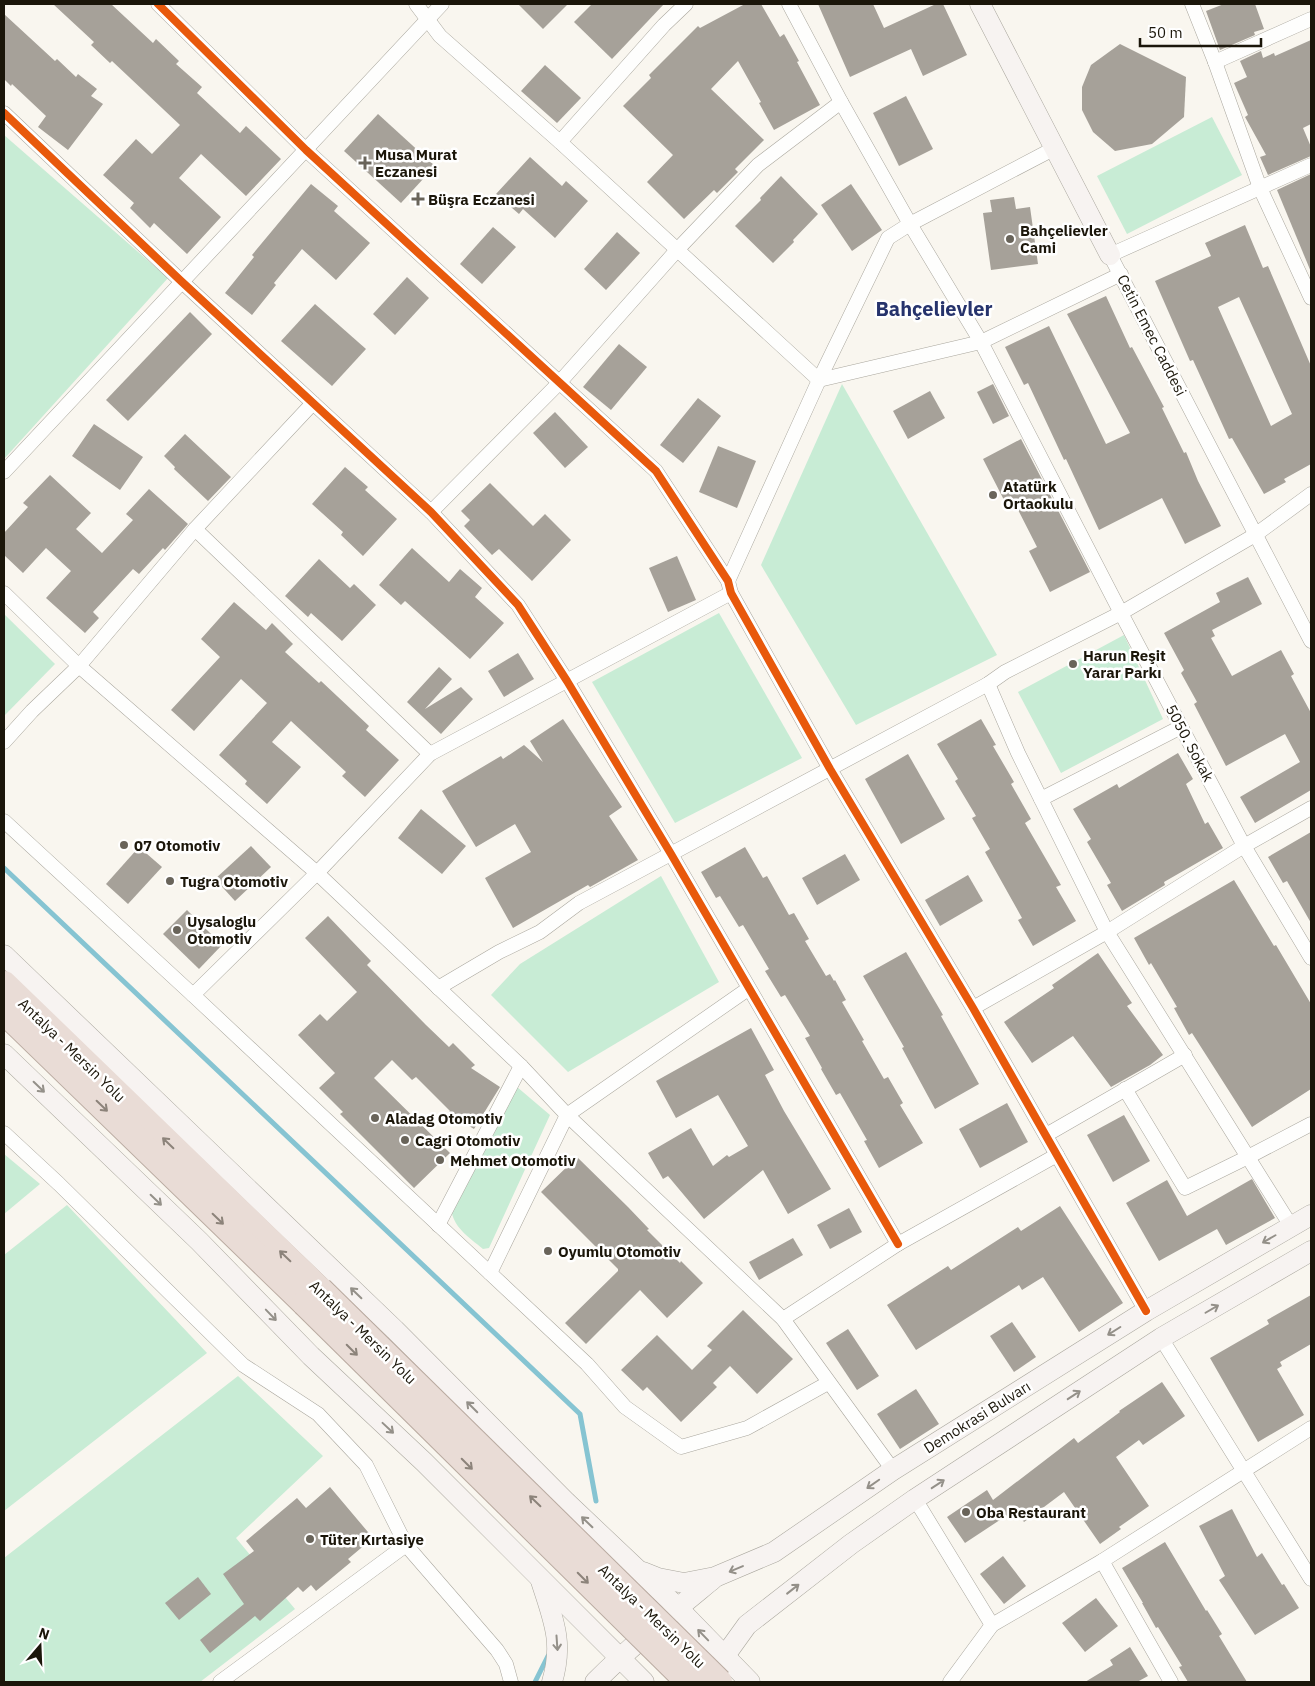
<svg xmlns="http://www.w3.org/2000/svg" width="1315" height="1686" viewBox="0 0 1315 1686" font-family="'IBM Plex Sans',sans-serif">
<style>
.green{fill:#c8ecd5}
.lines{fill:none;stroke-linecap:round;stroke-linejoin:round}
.stream{stroke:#86c4d2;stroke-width:5}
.building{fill:#a6a199;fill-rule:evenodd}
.street-casing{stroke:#aaa79e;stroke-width:15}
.secondary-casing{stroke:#aaa79e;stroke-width:21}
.highway-casing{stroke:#b9aaa0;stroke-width:28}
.street{stroke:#fefefd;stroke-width:14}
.secondary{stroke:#f7f3f1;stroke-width:20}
.highway{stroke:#e9dcd6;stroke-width:26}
.highway-bridge-casing{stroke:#b9aaa0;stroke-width:28;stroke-linecap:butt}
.highway-bridge{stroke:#e9dcd6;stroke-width:26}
.cycleway-casing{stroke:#fff;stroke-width:11}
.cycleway{stroke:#e8590c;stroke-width:8}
.oneway{stroke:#949089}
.oneway2{stroke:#8c837a}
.poi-dot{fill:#69645a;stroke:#fff;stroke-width:2}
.labels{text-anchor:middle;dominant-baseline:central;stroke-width:5;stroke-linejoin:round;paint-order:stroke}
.poi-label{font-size:15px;font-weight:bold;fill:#1b160a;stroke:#fff;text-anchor:start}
.street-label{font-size:15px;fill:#1b160a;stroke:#fff}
.district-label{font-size:20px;font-weight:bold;fill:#26336c;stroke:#fff}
</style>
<rect width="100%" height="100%" fill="#f9f6ef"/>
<g class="green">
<path d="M1212,117L1242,175L1127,234L1097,176Z"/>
<path d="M4,135L168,278L4,459Z"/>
<path d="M842,384L997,655L856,725L761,565Z"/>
<path d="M719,613L802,758L675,823L592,682Z"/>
<path d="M4,614L55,664L4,716Z"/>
<path d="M1124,635L1163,719L1061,773L1018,692Z"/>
<path d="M661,876L719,982L568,1072L491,995L520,964Z"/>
<path d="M510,1081L550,1115L489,1248L483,1249C469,1237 452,1227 451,1207Z"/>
<path d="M4,1154L40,1184L4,1214Z"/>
<path d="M67,1205L207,1353L4,1511V1255Z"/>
<path d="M238,1376L323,1456L236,1538L295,1609L200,1682H4V1558Z"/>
</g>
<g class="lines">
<g class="stream">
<path d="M4,868L580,1414L596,1501"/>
<path d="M535,1682L548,1656"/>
</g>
</g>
<g class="building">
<path d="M53,4H111L153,43L156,39L179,61L176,64L202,87L197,93L240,133L246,126L281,159L246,196L201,154L179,178L221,217L187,254L154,223L150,228L130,208L134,203L103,175L136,139L152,154L180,125L112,61L110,63L91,45L94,42Z"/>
<path d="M518,4H568L543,29Z"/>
<path d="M592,4H664L612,59L574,22Z"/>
<path d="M745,4H761L780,37L784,34L799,61L797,62L820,105L774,130L759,103L761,102L738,61L711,89L764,140L735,169L738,172L717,193L714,190L684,219L647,182L673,155L623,106L651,78L649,75L698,26L700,28Z"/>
<path d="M818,4H873L884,28L936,4H943L967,55L923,76L911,49L850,77Z"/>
<path d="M1224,4H1255L1264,29L1254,32L1255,35L1220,50L1206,11Z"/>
<path d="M4,14L55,61L57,59L76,77L78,74L97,89L91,96L103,104L68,150L38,127L46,116L12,84L11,86L4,79Z"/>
<path d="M1311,40V124L1303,128L1311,147V156L1268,175L1260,157L1266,155L1245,117L1248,115L1234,83L1247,77L1240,61L1261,51L1263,58L1274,53L1275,56Z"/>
<path d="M1120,44L1186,77L1184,117L1152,144L1115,151L1093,132L1082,110V87L1091,65Z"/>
<path d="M545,65L581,98L557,123L521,91Z"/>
<path d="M906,96L933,149L899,166L873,113Z"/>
<path d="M378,114L435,166L401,203L344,151Z"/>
<path d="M530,157L562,186L566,181L588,201L555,238L523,209L519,214L496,194Z"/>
<path d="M1311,174V272L1277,190Z"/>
<path d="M781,176L818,214L793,240L794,242L773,263L735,226L761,200L760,198Z"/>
<path d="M311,184L338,206L334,211L370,243L336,280L302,249L274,283L276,285L252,315L225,293L254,257L252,255Z"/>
<path d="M851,184L882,230L852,251L821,205Z"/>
<path d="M1014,197L1016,209L1030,207L1038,264L991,270L983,213L992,212L990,200Z"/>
<path d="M1245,225L1263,268L1268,266L1311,366V464L1284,479L1286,482L1264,494L1232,438L1229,439L1193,360L1190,361L1155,281L1211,256L1205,243ZM1239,297L1292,414L1271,426L1218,307Z"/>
<path d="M493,227L516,247L482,284L460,264Z"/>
<path d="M617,232L640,253L606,290L584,269Z"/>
<path d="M407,277L429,298L395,335L373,314Z"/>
<path d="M1106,296L1130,348L1132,347L1164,407L1162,408L1184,453L1186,452L1198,481L1221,526L1185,544L1162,498L1099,530L1066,459L1064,460L1028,383L1024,385L1005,347L1049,326L1106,444L1130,433L1067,314Z"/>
<path d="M315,304L366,349L332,386L281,341Z"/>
<path d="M190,312L212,334L128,421L106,400Z"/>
<path d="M619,344L647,367L611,410L583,387Z"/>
<path d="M993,384L1009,416L993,424L977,392Z"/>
<path d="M930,391L945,418L908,439L893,411Z"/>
<path d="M698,398L721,416L683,463L660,445Z"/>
<path d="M555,412L588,447L565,468L533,433Z"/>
<path d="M94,424L143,457L120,490L72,456Z"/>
<path d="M185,434L231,477L208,501L174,469L175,467L164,456Z"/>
<path d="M1021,439L1090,572L1050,592L1029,551L1037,547L1011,496L1004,500L983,459Z"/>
<path d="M718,446L756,461L737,508L699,492Z"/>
<path d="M345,467L368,487L365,490L397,519L363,556L341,535L343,532L312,504Z"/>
<path d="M50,475L91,513L76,529L102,553L133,520L126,514L149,489L188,524L165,550L163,548L139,574L133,569L93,612L99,618L85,633L46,598L71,571L46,548L23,573L4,555V533L28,507L23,503Z"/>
<path d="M490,483L533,526L545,514L571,540L532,581L499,549L492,555L464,526L470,520L461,511Z"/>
<path d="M412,548L449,582L460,569L482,588L475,597L504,623L470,659L405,601L401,605L379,585Z"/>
<path d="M677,556L696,600L668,612L649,568Z"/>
<path d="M319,559L350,588L354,584L376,605L342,641L311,613L308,617L285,596Z"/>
<path d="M1248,577L1262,604L1212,630L1215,636L1211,638L1232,676L1281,650L1294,674L1291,676L1311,713V790L1255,823L1240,797L1300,762L1285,734L1226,766L1194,704L1197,702L1181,673L1184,670L1164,633L1220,602L1216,593Z"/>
<path d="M234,602L266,630L272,623L293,644L285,652L319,683L321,681L369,726L366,730L399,760L365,797L342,776L346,772L291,721L272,742L301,767L267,804L245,784L247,781L219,755L267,703L241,679L194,731L171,710L220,657L201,639Z"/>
<path d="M518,653L534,679L504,697L488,671Z"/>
<path d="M439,667L452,679L425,709L461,687L473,699L441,734L407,702Z"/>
<path d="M563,719L622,807L609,816L638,860L590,887L588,885L513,928L485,878L531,852L515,824L476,847L442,791L501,756L503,759L524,745L543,762L530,741Z"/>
<path d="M981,719L996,745L993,746L1014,782L1011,784L1031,819L1025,823L1061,885L1056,887L1076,921L1033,946L1018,920L1022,918L985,852L990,849L972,818L976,816L955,781L958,779L937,744Z"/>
<path d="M1178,753L1193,779L1186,784L1205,824L1208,822L1223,848L1164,882L1165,885L1122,911L1107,885L1111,883L1087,842L1091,839L1073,809L1117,784L1119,788Z"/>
<path d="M908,754L945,819L901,844L865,779Z"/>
<path d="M421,809L466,846L442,874L398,838Z"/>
<path d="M1311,832V923L1287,881L1283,883L1268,857Z"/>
<path d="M251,846L271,867L235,901L215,879Z"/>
<path d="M139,847L162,867L128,904L106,884Z"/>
<path d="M745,847L763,878L767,876L789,915L794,913L809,939L805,941L826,976L830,974L834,981L835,980L846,1000L842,1002L864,1040L862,1041L884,1079L888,1077L903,1103L900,1105L923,1143L879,1168L864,1141L867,1140L840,1093L836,1095L821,1069L822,1068L805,1038L810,1036L785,995L781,997L765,971L769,969L743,925L739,927L720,896L716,898L701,872Z"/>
<path d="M845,854L860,880L817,905L802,878Z"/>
<path d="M968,875L983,901L940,926L925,900Z"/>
<path d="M1234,880L1274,946L1276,945L1311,1004V1089L1252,1127L1192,1033L1189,1035L1174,1008L1177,1007L1151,963L1149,965L1134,938Z"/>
<path d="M187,910L222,945L199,969L163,934Z"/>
<path d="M328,916L371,961L367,965L426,1025L449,1047L453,1043L475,1065L471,1068L500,1087L474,1129L448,1113L450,1111L416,1077L412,1080L392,1060L374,1078L450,1153L414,1188L340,1114L343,1112L319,1088L335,1073L298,1035L320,1014L327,1021L357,992L305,938Z"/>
<path d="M906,952L943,1015L941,1016L979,1084L935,1109L902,1048L904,1047L863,976Z"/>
<path d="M1098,953L1132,1003L1127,1006L1163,1055L1150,1065L1111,1087L1073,1036L1032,1063L1004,1022L1054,988L1052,985Z"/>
<path d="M751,1028L774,1070L765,1075L784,1111L831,1189L788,1214L763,1170L704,1219L668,1176L663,1179L648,1153L691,1128L713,1166L727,1155L729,1157L748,1146L718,1095L676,1118L656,1081Z"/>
<path d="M1007,1103L1028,1142L980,1168L959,1129Z"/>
<path d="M1124,1115L1150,1161L1113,1182L1087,1135Z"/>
<path d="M577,1157L628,1207L649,1229L647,1230L680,1263L681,1261L703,1283L667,1318L640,1290L586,1344L565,1323L618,1271V1269L541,1192Z"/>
<path d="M1252,1179L1275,1218L1226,1245L1217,1229L1159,1261L1126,1203L1167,1180L1187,1216Z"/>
<path d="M1060,1206L1123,1303L1079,1332L1043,1277L1022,1290L1019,1285L916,1350L887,1305L948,1266L951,1270L1018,1227L1021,1231Z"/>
<path d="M849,1208L862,1232L830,1249L817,1225Z"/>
<path d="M793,1238L803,1255L759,1280L749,1262Z"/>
<path d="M1311,1295V1344L1280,1362L1282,1366L1277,1369L1304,1415L1258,1442L1210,1358L1269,1324L1267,1320Z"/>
<path d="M743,1310L793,1359L757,1394L730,1366L713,1383L717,1387L681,1422L647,1387L643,1391L621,1370L657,1335L692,1370L712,1350L707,1346Z"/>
<path d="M1012,1322L1036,1357L1014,1372L990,1336Z"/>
<path d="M848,1329L879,1376L857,1390L826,1343Z"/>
<path d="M1162,1382L1185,1416L1143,1445L1139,1440L1116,1457L1149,1506L1119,1527L1121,1529L1100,1544L1064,1492L1024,1522L1015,1510L965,1543L947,1517L987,1490L993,1500L1074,1438L1078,1443L1120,1412L1119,1411Z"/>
<path d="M916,1389L939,1424L900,1449L877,1414Z"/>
<path d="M330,1487L373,1538L348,1559L351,1562L316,1591L311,1585L303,1592L298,1587L260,1621L255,1616L210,1653L200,1640L244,1604L223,1574L254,1551L246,1541L297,1498L306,1508Z"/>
<path d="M1232,1509L1257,1557L1262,1553L1282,1585L1284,1584L1299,1608L1255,1635L1219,1580L1225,1576L1199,1526Z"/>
<path d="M1165,1542L1206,1611L1207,1610L1222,1634L1219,1636L1247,1682H1188L1179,1667L1182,1666L1158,1627L1156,1628L1142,1603H1143L1122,1568Z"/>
<path d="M1003,1556L1026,1586L1004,1604L980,1574Z"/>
<path d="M198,1577L211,1594L179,1620L165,1603Z"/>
<path d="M1096,1598L1118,1626L1085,1652L1062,1623Z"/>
<path d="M1130,1647L1148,1676L1137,1682H1085L1113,1665L1110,1660Z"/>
</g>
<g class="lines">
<g class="street-casing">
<g id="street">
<path d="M158,4L306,150L656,471L728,581L731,593L830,769L973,1008L1146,1311"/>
<path d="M416,4L440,36L560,142L819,380L981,342L1121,274"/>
<path d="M789,4L841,102L910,224L981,342L1121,613L1244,846L1311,958"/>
<path d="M1192,4L1215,62L1260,188L1311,298"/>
<path d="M1215,62L1311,19"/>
<path d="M4,113L181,281L431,512L518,605L567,681L671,854L898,1244"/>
<path d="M560,142L664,25L686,4"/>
<path d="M1311,165L1110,255L1311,641"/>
<path d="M4,472L442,4"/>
<path d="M431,512L559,383L677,250L758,165L841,102"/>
<path d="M195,529L430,754"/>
<path d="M728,581L819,380L888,238L910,224L1055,148"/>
<path d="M4,593L79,666L317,873L521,1066L567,1115L783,1319L893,1470"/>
<path d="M988,684L1018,753L1107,932L1291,1226"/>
<path d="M4,742L32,711L79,666L195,529L313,403"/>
<path d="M1041,799L1181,727"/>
<path d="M4,821L193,995L587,1364L625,1407L681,1447L747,1428L828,1383"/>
<path d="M438,988L499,952L540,932L579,903L988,684L1005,672L1121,613L1255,535L1311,494"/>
<path d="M193,995L317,873L430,754L731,593"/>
<path d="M973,1008L1107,932L1244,846L1311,808"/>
<path d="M1125,1089L1185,1188L1248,1157L1311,1124"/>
<path d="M4,1133L59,1184L243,1365L318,1414L366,1465L406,1545L497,1650L506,1664L511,1682"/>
<path d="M1046,1135L1185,1055"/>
<path d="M438,1225L521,1066"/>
<path d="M490,1273L567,1115L748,989"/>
<path d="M783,1319L898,1244L1057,1155"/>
<path d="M1161,1338L1311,1579"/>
<path d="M915,1499L992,1625"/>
<path d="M1102,1561L1171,1682"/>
<path d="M220,1682L406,1545"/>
<path d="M950,1682L992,1625L1102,1561L1311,1428"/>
</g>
</g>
<g class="secondary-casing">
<g id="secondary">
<path d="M980,4L1110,255"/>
<path d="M4,955L395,1330L566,1502L677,1607L750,1682"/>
<path d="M4,1054L199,1241L311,1356L424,1462L644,1682"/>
<path d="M643,1572L658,1578L684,1583L715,1577L774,1552L893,1470L1146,1311L1311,1215"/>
<path d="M541,1581C553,1619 564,1642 552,1682"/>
<path d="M715,1665L724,1657L747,1625L851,1544L915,1499L1161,1338L1311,1251"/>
<path d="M595,1682C632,1645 673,1612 713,1579"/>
</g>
</g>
<g class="highway-casing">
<g id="highway">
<path d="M4,984L320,1290"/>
<path d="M4,1011L305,1303"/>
</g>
</g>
<use href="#street" class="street"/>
<use href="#secondary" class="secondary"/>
<use href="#highway" class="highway"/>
<g class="highway-bridge-casing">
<g id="highway-bridge">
<path d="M320,1290L719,1682"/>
<path d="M305,1303L689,1682"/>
</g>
</g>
<use href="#highway-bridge" class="highway-bridge"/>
<g class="cycleway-casing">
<g id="cycleway">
<path d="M158,4L306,150L656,471L728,581L731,593L830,769L973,1008L1146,1311"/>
<path d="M4,113L181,281L431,512L518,605L567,681L671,854L898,1244"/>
</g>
</g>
<use href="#cycleway" class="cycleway"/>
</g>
<defs><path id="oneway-shaft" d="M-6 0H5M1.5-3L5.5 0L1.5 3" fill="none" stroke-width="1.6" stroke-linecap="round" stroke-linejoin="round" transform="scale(1.25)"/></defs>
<g class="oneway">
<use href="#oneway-shaft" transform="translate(39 1087) rotate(44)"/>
<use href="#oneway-shaft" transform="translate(156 1200) rotate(44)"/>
<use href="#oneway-shaft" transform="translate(1269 1239) rotate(150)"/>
<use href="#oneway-shaft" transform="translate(356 1293) rotate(-136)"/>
<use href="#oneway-shaft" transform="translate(1212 1309) rotate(-30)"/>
<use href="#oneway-shaft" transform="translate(271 1315) rotate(46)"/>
<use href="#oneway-shaft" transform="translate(1114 1331) rotate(148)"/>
<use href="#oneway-shaft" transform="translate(1074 1395) rotate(-33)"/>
<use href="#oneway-shaft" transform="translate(472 1407) rotate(-135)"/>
<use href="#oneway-shaft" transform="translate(388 1428) rotate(43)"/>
<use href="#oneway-shaft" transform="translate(873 1484) rotate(145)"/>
<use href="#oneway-shaft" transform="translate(938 1484) rotate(-33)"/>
<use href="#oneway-shaft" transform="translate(587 1522) rotate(-136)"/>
<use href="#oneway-shaft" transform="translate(736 1569) rotate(157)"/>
<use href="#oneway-shaft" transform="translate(793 1589) rotate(-38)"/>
<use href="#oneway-shaft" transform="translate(703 1635) rotate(-134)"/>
<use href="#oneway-shaft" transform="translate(557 1643) rotate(86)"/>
</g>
<g class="oneway2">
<use href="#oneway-shaft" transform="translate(102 1106) rotate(44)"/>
<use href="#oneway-shaft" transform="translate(168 1143) rotate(-136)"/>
<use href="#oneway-shaft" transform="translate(218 1219) rotate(44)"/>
<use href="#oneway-shaft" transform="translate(285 1256) rotate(-136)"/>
<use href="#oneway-shaft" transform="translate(352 1350) rotate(45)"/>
<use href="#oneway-shaft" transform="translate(467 1464) rotate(45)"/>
<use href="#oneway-shaft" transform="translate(535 1501) rotate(-136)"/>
<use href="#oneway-shaft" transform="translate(583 1578) rotate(45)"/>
</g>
<g class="poi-dot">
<path d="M362.5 155.5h5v5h5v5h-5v5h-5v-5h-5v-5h5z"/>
<path d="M415.5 191.5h5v5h5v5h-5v5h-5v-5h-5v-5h5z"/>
<circle cx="1010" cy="239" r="5"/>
<circle cx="993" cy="495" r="5"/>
<circle cx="1073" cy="664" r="5"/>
<circle cx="124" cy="845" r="5"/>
<circle cx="170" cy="881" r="5"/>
<circle cx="177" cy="930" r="5"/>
<circle cx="375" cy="1118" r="5"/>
<circle cx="405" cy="1140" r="5"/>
<circle cx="440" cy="1160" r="5"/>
<circle cx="548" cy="1251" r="5"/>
<circle cx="966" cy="1512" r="5"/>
<circle cx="310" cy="1539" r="5"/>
</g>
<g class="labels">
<g class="poi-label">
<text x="375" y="154">Musa Murat<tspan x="375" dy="17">Eczanesi</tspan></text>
<text x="428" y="199">Büşra Eczanesi</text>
<text x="1020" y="230">Bahçelievler<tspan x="1020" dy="17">Cami</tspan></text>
<text x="1003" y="486">Atatürk<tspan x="1003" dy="17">Ortaokulu</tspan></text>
<text x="1083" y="655">Harun Reşit<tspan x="1083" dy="17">Yarar Parkı</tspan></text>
<text x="134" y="845">07 Otomotiv</text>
<text x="180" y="881">Tugra Otomotiv</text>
<text x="187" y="921">Uysaloglu<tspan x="187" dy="17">Otomotiv</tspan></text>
<text x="385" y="1118">Aladag Otomotiv</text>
<text x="415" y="1140">Cagri Otomotiv</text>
<text x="450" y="1160">Mehmet Otomotiv</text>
<text x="558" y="1251">Oyumlu Otomotiv</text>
<text x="976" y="1512">Oba Restaurant</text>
<text x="320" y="1539">Tüter Kırtasiye</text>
</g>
<g class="street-label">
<text transform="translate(1152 335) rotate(63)">Cetin Emec Caddesi</text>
<text transform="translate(1190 743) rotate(62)">5050. Sokak</text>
<text transform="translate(72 1050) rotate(44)">Antalya - Mersin Yolu</text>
<text transform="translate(363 1332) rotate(44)">Antalya - Mersin Yolu</text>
<text transform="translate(977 1417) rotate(-32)">Demokrasi Bulvarı</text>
<text transform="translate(652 1616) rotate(44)">Antalya - Mersin Yolu</text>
</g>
<g class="district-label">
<text x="934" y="308">Bahçelievler</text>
</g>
</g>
<rect width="1315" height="1686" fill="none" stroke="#1b160a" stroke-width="10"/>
<g transform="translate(40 1646) rotate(19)" stroke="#ffffff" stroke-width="4" paint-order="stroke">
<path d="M0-4L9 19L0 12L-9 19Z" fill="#1b160a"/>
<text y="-8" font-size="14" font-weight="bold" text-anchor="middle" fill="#1b160a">N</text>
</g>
<path d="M1140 38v8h121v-8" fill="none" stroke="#1b160a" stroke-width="2.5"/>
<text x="1148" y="38" font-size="15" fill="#1b160a" stroke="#ffffff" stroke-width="4" paint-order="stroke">50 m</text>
</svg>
